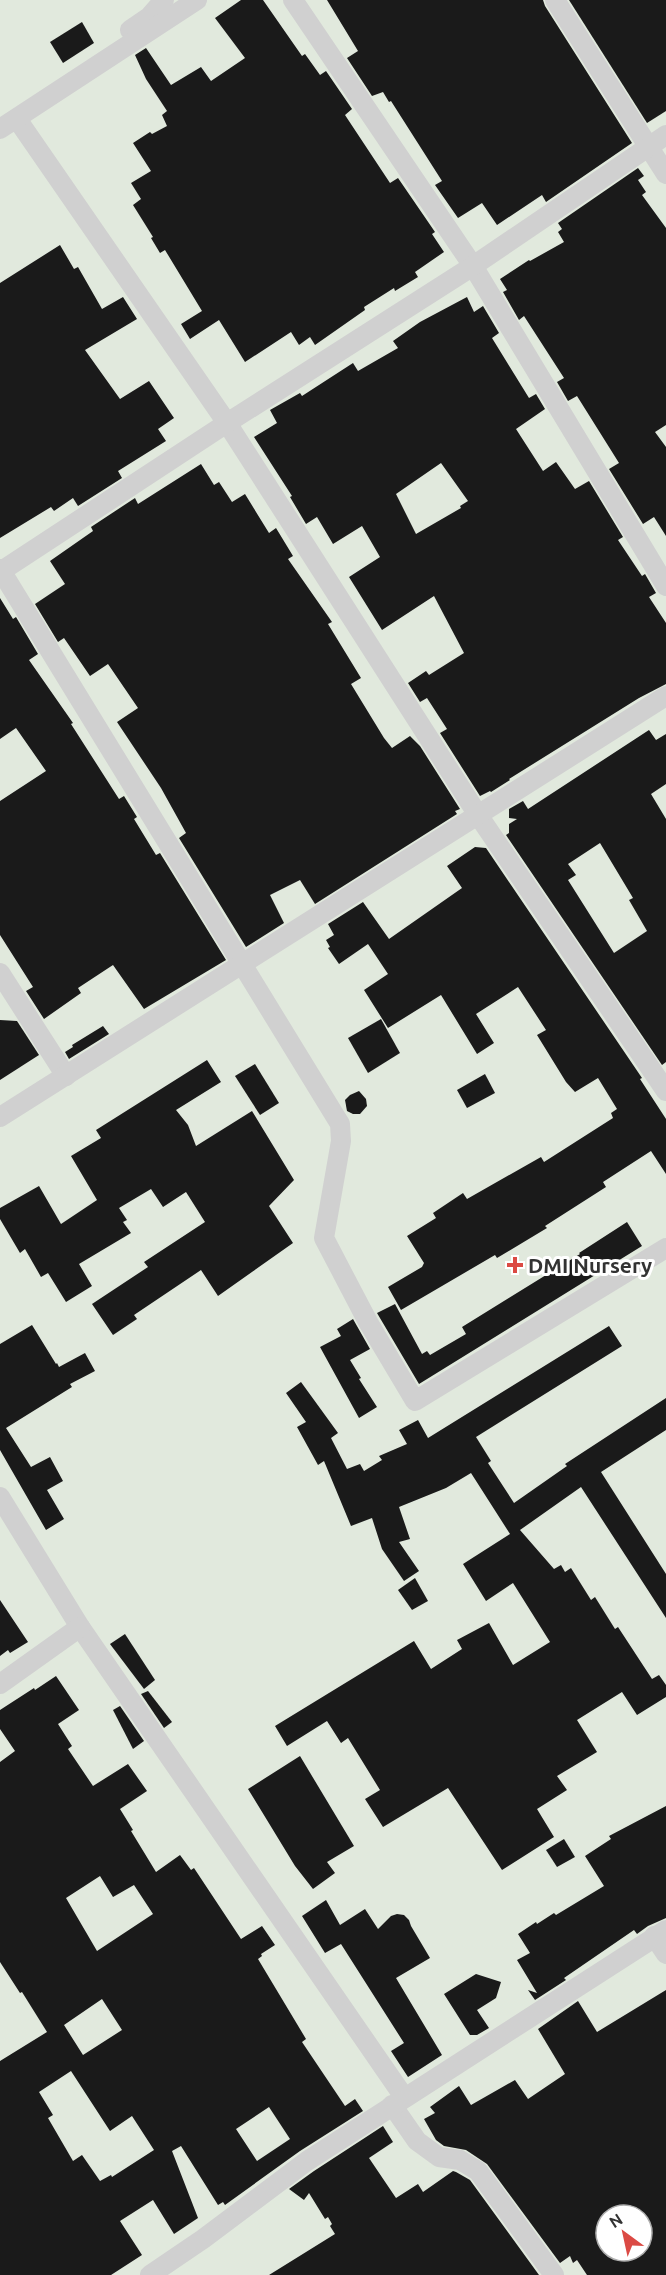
<svg xmlns="http://www.w3.org/2000/svg" width="666" height="2275" viewBox="0 0 666 2275" font-family="Ubuntu,sans-serif">
<style>
.green{fill:#e1e9dd;fill-rule:evenodd}
.building{fill:#1a1a1a;fill-rule:evenodd}
.lines{fill:none;stroke-linecap:round;stroke-linejoin:round}
.street{stroke:#d0d0d0;stroke-width:20}
.poi-dot{fill:#db4a44;stroke:#fff;stroke-width:2}
.labels{text-anchor:middle;dominant-baseline:central;stroke-width:6;stroke-linejoin:round;paint-order:stroke}
.poi-label{font-size:21px;font-weight:bold;fill:#333;stroke:#fff;text-anchor:start}
</style>
<rect width="100%" height="100%" fill="#fff"/>
<path class="green" d="M0,0H666V2275H0ZM606,2215H642V2251H606Z"/>
<g class="building">
<path d="M241,0H263L302,56L305,54L320,75L326,71L352,109L345,115L390,183L398,178L435,232L432,234L444,252L415,272L418,277L395,291L394,288L364,307L365,310L315,345L310,337L299,345L291,332L245,362L219,320L190,339L181,324L202,311L165,250L160,253L151,238L153,237L133,205L141,199L131,183L151,171L133,143L150,132L152,134L167,126L162,115L167,111L146,79L135,55L146,48L171,85L201,67L211,81L245,58L215,18Z"/>
<path d="M327,0H543L545,6L632,143L546,202L542,195L497,225L482,203L458,218L435,185L442,181L391,101L389,102L383,92L372,96L347,58L358,51Z"/>
<path d="M569,0H666V111L647,123Z"/>
<path d="M82,22L94,43L63,63L50,42Z"/>
<path d="M638,168L644,176L638,180L646,192L642,195L666,228V425L655,432L666,447V536L654,517L643,524L609,469L619,463L577,396L568,401L557,382L564,378L524,316L519,320L503,292L507,290L500,279L529,260L530,261L564,242L558,232L562,229L558,223Z"/>
<path d="M60,245L74,269L78,267L102,309L123,297L137,319L85,350L120,399L149,381L174,418L158,429L166,441L118,471L122,478L78,506L73,498L54,511L51,507L0,538V283Z"/>
<path d="M467,297L474,312L483,306L499,333L492,338L529,398L536,394L545,409L516,429L543,471L556,462L575,489L589,481L623,537L618,540L642,576L645,574L656,593L649,597L666,623V684L639,698L509,779L510,780L491,792L490,791L480,796L440,733L447,729L427,698L420,702L408,683L426,671L429,675L464,653L434,596L382,630L349,577L380,557L362,526L333,544L317,517L306,524L290,497L292,496L254,437L277,423L270,410L300,393L302,396L353,363L358,371L398,348L393,341L420,322ZM441,463L468,501L460,506L461,508L416,534L396,494Z"/>
<path d="M201,464L214,485L219,482L232,502L245,494L269,533L276,528L293,556L288,559L332,622L328,624L361,678L351,684L384,738L392,748L410,736L420,746L460,809L455,811L457,814L315,904L300,880L270,895L284,923L246,947L179,838L186,833L161,788L117,722L138,708L108,664L90,676L64,638L58,642L35,604L65,584L50,561L93,531L91,527L135,498L138,504Z"/>
<path d="M0,598L13,619L16,617L38,654L29,660L73,723L71,724L119,799L124,796L137,817L134,819L156,855L160,853L226,960L144,1009L113,965L78,988L81,993L44,1019L26,991L33,987L0,935V801L46,771L16,728L0,739Z"/>
<path d="M649,730L656,740L666,734V784L651,794L666,819V1062L662,1065L506,835L509,833V824L517,819L509,818V809L523,801L528,809ZM600,843L633,898L629,900L647,931L614,953L568,880L576,875L568,864Z"/>
<path d="M475,847L486,848L642,1078L640,1079L666,1119V1174L651,1151L603,1182L606,1187L545,1226L547,1228L497,1258L495,1255L401,1310L388,1287L422,1267L424,1263L407,1236L436,1218L433,1213L463,1193L467,1199L541,1157L544,1162L613,1118L611,1113L617,1109L598,1078L575,1092L566,1082L537,1035L546,1030L518,987L476,1014L494,1043L477,1054L441,995L388,1028L364,990L388,974L368,944L339,964L328,948L330,947L326,940L334,935L328,924L363,902L389,939L462,888L447,866Z"/>
<path d="M381,1019L400,1053L368,1073L348,1038Z"/>
<path d="M0,1020L17,1021L39,1055L0,1080Z"/>
<path d="M103,1026L109,1034L69,1059L65,1052L73,1047L72,1045Z"/>
<path d="M207,1060L221,1082L176,1110L188,1125L196,1146L252,1111L294,1180L269,1206L293,1243L218,1296L201,1270L134,1315L137,1319L113,1335L92,1304L148,1267L144,1262L205,1222L186,1192L163,1207L151,1189L119,1208L127,1220L123,1222L131,1233L79,1264L92,1286L66,1302L48,1273L41,1277L25,1249L20,1253L0,1219V1208L39,1186L61,1224L97,1200L71,1156L101,1138L96,1130Z"/>
<path d="M255,1064L279,1103L260,1115L235,1076Z"/>
<path d="M485,1074L495,1093L467,1108L457,1090Z"/>
<path d="M359,1091L366,1099L367,1106L360,1114H353L347,1111L345,1100L350,1095Z"/>
<path d="M627,1222L642,1246L419,1384L377,1313L395,1304L422,1354L427,1351L430,1355L466,1334L462,1327L580,1254L579,1253Z"/>
<path d="M353,1319L370,1349L350,1360L361,1378L359,1379L377,1407L359,1418L320,1347L341,1336L337,1329Z"/>
<path d="M32,1325L56,1364L57,1363L59,1367L85,1353L95,1371L70,1384L72,1387L6,1428L31,1467L50,1457L63,1481L47,1490L64,1519L46,1530L0,1450V1344Z"/>
<path d="M609,1326L622,1346L476,1437L491,1461L488,1463L514,1503L567,1466L565,1464L666,1398V1430L601,1472L666,1574V1618L581,1487L520,1530L554,1569L561,1565L565,1572L571,1568L591,1600L595,1597L615,1629L618,1627L652,1679L659,1675L666,1685V1697L637,1715L622,1692L577,1720L597,1752L557,1776L567,1790L537,1809L554,1837L502,1870L448,1788L383,1827L365,1799L380,1790L348,1738L341,1743L327,1721L287,1746L275,1726L414,1641L431,1669L462,1649L457,1640L489,1623L513,1665L550,1642L513,1583L486,1601L463,1564L510,1534L471,1473L446,1488L399,1507L410,1539L399,1542L419,1571L404,1581L382,1549L372,1518L351,1526L324,1461L318,1465L297,1427L306,1422L286,1393L301,1382L338,1433L331,1438L347,1469L360,1464L364,1471L382,1460L379,1456L407,1444L399,1430L418,1420L428,1438Z"/>
<path d="M415,1578L428,1601L412,1610L398,1590Z"/>
<path d="M0,1600L28,1642L10,1653L8,1650L0,1656Z"/>
<path d="M125,1634L155,1680L144,1689L110,1644Z"/>
<path d="M56,1676L79,1710L58,1724L72,1746L68,1749L93,1786L128,1764L147,1791L120,1809L133,1830L131,1831L156,1872L180,1855L191,1870L194,1868L241,1939L262,1926L275,1945L261,1954L262,1956L258,1959L306,2039L302,2042L345,2106L355,2099L363,2111L300,2151L225,2205L223,2202L218,2205L181,2146L172,2151L198,2218L174,2234L153,2200L120,2221L142,2255L111,2275H0V2061L47,2032L22,1992L20,1993L0,1962V1762L15,1751L0,1729V1710L34,1688L35,1690ZM100,1876L113,1897L134,1885L153,1914L97,1951L66,1898ZM102,1999L122,2030L83,2055L64,2025ZM71,2071L110,2131L132,2116L154,2150L112,2177L111,2175L100,2181L82,2155L73,2161L48,2118L53,2115L39,2092ZM269,2107L290,2139L257,2161L236,2129Z"/>
<path d="M148,1691L172,1722L164,1728L141,1694Z"/>
<path d="M120,1706L144,1741L133,1749L113,1710Z"/>
<path d="M300,1756L354,1846L327,1862L335,1873L313,1889L295,1866L248,1789Z"/>
<path d="M666,1806V1918L648,1926L637,1934L634,1930L564,1978L566,1980L535,2000L528,1990L537,1993L517,1960L530,1953L518,1934L536,1922L537,1924L554,1913L556,1915L604,1886L585,1856L611,1839L609,1836Z"/>
<path d="M564,1839L575,1857L557,1867L546,1850Z"/>
<path d="M326,1900L340,1925L365,1909L378,1929L391,1916L397,1914L404,1915L409,1920L411,1926L430,1958L396,1978L442,2055L408,2077L391,2051L404,2043L341,1944L325,1953L302,1916Z"/>
<path d="M476,1974L501,1982L496,1998L477,2010L489,2028L477,2035H470L444,1994Z"/>
<path d="M666,1990V2275H587L577,2260L573,2263L570,2256L560,2263L487,2164L466,2150L444,2146L436,2140L424,2119L435,2113L430,2107L459,2086L471,2105L515,2080L528,2099L565,2074L538,2029L578,2001L597,2032ZM606,2215H642V2251H606Z"/>
<path d="M383,2126L393,2142L369,2158L396,2198L418,2184L423,2192L453,2171L456,2172L470,2180L539,2275H269L335,2234L330,2226L332,2224L328,2217L325,2219L309,2193L304,2200L289,2189L314,2171Z"/>
</g>
<g class="lines">
<g class="street">
<path d="M293,0L473,266L666,586"/>
<path d="M555,0L666,174"/>
<path d="M130,30L149,17L164,0"/>
<path d="M17,119L227,423L478,815L666,1091"/>
<path d="M0,129L197,0"/>
<path d="M0,569L340,1124L341,1141L324,1238L368,1322L415,1401L666,1248"/>
<path d="M0,572L227,423L473,266L666,135"/>
<path d="M0,973L66,1076"/>
<path d="M0,1117L666,696"/>
<path d="M0,1497L80,1627L404,2097"/>
<path d="M0,1684L80,1627"/>
<path d="M654,1936L666,1954"/>
<path d="M392,2105L417,2141L439,2157L460,2160L478,2171L554,2275"/>
<path d="M150,2275L203,2239L307,2161L666,1930"/>
</g>
</g>
<path class="poi-dot" d="M512 1256h6v6h6v6h-6v6h-6v-6h-6v-6h6z"/>
<g class="labels">
<g class="poi-label">
<text x="528" y="1265">DMI Nursery</text>
</g>
</g>
<g transform="translate(624 2233) rotate(327)"><circle r="28" fill="#ffffff" stroke="#adadad" stroke-width="1.5"/>
<path d="M0-4.5L10 22L0 15L-10 22Z" fill="#db4a44"/>
<text y="-9" font-size="16" font-weight="bold" text-anchor="middle" fill="#333333">N</text>
</g>
</svg>
